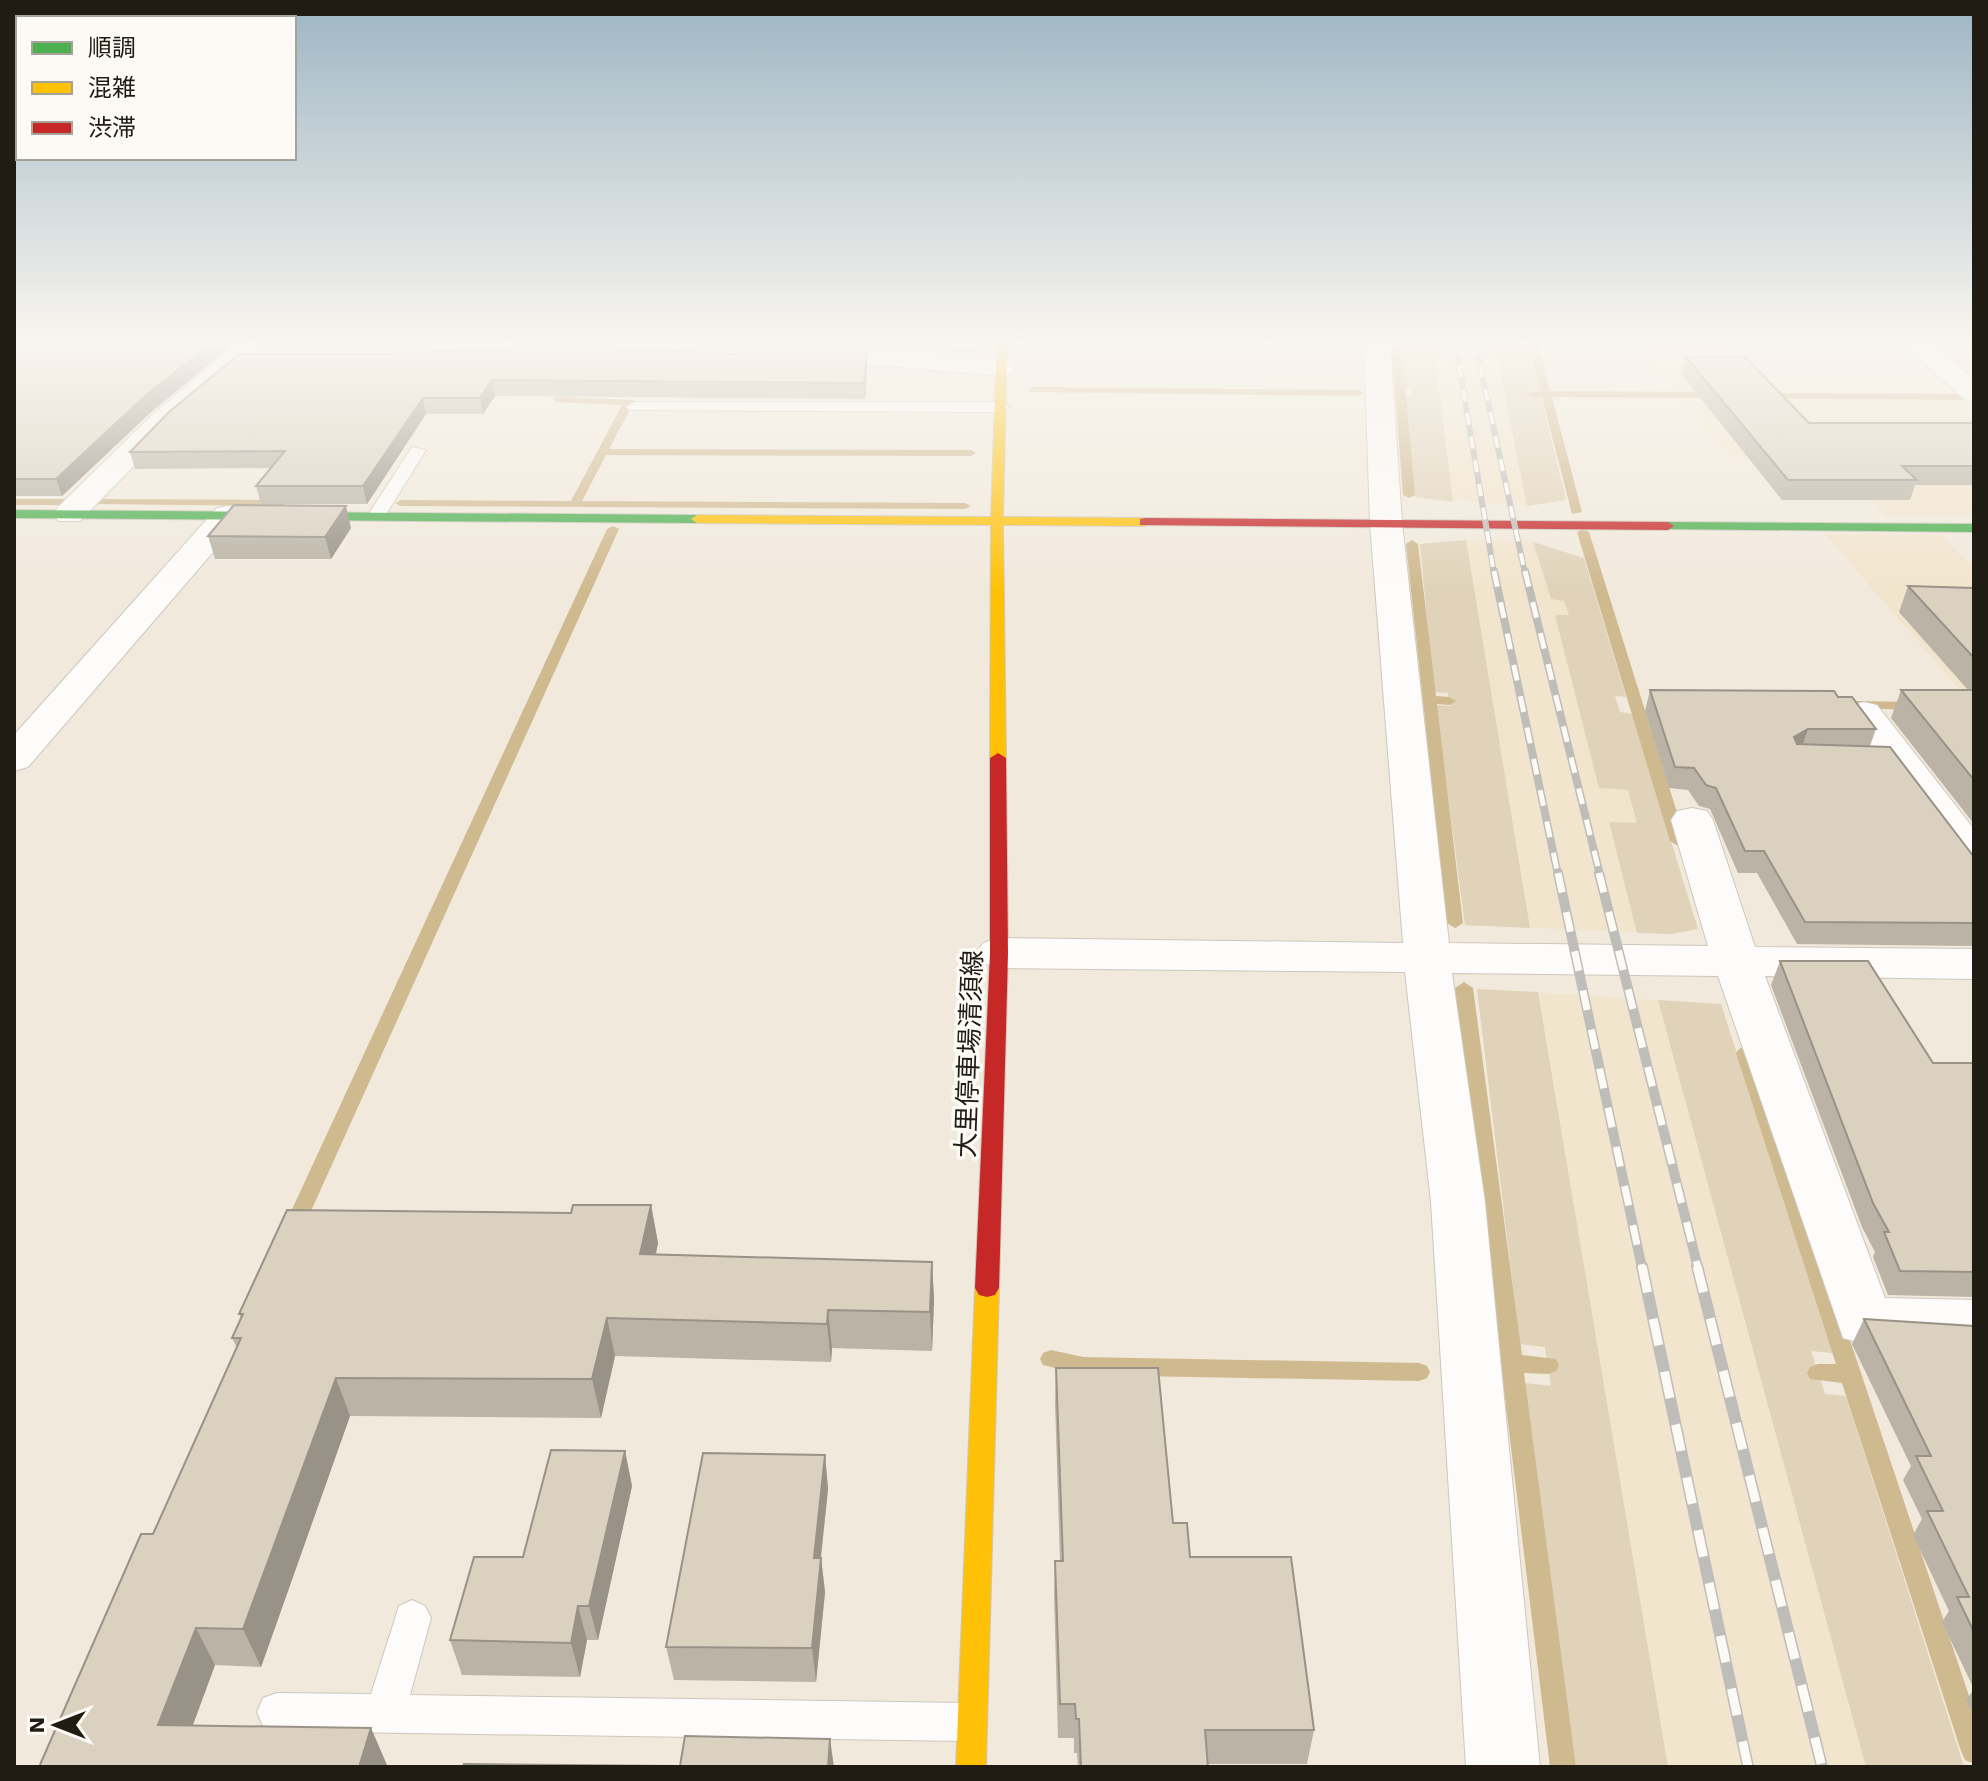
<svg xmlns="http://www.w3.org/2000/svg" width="1988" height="1781" viewBox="0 0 1988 1781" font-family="'Work Sans','Noto Sans JP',sans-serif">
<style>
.built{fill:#f2e5ce}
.green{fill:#e0d3ba}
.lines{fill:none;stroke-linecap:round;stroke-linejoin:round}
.stream{fill:#cfb98f;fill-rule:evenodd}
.lane-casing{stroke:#cdc7bd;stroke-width:2}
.street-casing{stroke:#cdc7bd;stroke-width:2}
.fast-casing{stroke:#cdc7bd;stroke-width:2}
.slow-casing{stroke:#cdc7bd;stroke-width:2}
.jam-casing{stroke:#cdc7bd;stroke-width:2}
.lane{fill:#fdfcfa;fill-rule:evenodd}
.street{fill:#fdfcfa;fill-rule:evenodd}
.fast{fill:#4caf50;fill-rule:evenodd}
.slow{fill:#ffc107;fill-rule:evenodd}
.jam{fill:#c62828;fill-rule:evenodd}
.rail-far3-casing{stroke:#bfbdb9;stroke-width:6}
.rail-far2-casing{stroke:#bfbdb9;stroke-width:8}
.rail-far1-casing{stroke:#bfbdb9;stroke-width:10}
.rail-casing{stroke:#bfbdb9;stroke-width:12}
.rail-far3{stroke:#fdfaf6;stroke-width:4;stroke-dasharray:12;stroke-linecap:butt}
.rail-far2{stroke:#fdfaf6;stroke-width:5;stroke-dasharray:16;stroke-linecap:butt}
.rail-far1{stroke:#fdfaf6;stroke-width:7;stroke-dasharray:20;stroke-linecap:butt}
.rail{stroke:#fdfaf6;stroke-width:9;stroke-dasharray:27;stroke-linecap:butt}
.wall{fill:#bbb4a6}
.shaded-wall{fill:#999287}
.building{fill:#dad1c1;stroke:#999287;stroke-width:2}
.labels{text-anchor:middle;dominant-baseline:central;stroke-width:7;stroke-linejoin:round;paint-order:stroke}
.street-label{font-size:26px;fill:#201c13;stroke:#fdfaf6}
</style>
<rect width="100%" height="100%" fill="#f1e9dc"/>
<g class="built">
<path d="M1401,342H1528L1539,391H1529L1530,396L1541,397L1566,500L1527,506L1415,497L1402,395L1411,396V389L1402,388Z"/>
<path d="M1636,342H1721L1768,393L1679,392Z"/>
<path d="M1681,397L1962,398L1974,409V516H1886L1831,458L1729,457Z"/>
<path d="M1825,534L1941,535L1974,569V701L1969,700Z"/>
<path d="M1466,540L1533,542L1584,558L1626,697L1615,696L1620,712L1632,714L1698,929L1671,934L1465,925L1436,705L1450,706L1448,693L1434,692L1420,544Z"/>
<path d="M1477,989L1721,1004L1833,1353L1811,1351L1818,1373L1825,1394L1846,1396L1964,1767H1576L1524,1383L1551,1386L1545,1347L1520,1344Z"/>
</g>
<g class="green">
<path d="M1401,342H1433L1453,502L1415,497L1402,395L1411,396V389L1402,388Z"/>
<path d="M1494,342H1528L1539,391H1529L1530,396L1541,397L1566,500L1527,506Z"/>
<path d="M1466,540L1530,928L1465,925L1436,705L1450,706L1448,693L1434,692L1420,544Z"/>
<path d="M1533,542L1584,558L1626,697L1615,696L1620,712L1632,714L1698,929L1671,934L1637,933L1609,822L1637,823L1628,790L1599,788L1555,615H1569L1564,601L1551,599Z"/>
<path d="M1477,989L1538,992L1668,1767H1576L1524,1383L1551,1386L1545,1347L1520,1344Z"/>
<path d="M1658,1000L1721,1004L1833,1353L1811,1351L1825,1394L1846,1396L1964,1767H1866Z"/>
</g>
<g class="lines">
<g class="stream">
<path d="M1391,342H1401L1415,495L1409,498L1403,495Z"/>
<path d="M1528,342H1538L1550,391L1720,392L1725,395L1720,398L1552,397L1582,512L1572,514L1542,397H1530L1525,394L1540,391Z"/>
<path d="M1034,387L1359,390L1364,393L1359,396L1031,392L1029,390Z"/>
<path d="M1763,393L1966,394L1971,397L1966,400L1759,398V394Z"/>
<path d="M558,397L633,400L634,402L609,449L971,450L976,453L971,456L606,455L582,501L965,503L971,506L965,509L401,506L395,503L401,500L571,501L622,405L554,402V398Z"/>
<path d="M14,499H66L72,502L66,505H14Z"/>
<path d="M100,499L282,500L288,503L282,506L96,504V500Z"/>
<path d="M613,526L619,529L302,1231L299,1236L292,1239L285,1236L282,1231L607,529Z"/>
<path d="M1583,529L1589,532L1686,841L1683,844L1678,846L1670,841L1577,532Z"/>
<path d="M1412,540L1418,544L1436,696L1449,697L1456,701L1449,705L1437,704L1463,923L1455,928L1447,923L1406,544Z"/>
<path d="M1855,701L1916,702L1923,706L1916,710L1850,708L1848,705L1850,702Z"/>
<path d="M1464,982L1473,988L1522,1355L1556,1359L1559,1365L1556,1371L1548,1374L1524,1373L1576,1767H1550L1455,988Z"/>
<path d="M1745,1047L1751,1049L1754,1053L1974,1711V1764L1965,1760L1961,1751L1842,1383L1810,1379L1807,1373L1810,1367L1818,1364H1836L1736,1053L1739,1049Z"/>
<path d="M1051,1350L1083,1357L1419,1363L1427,1366L1430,1372L1427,1378L1419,1381L1083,1375L1043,1365L1040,1359L1043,1353Z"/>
</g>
<g class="lane-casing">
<g id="lane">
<path d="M634,402H1001L1009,407L1001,412L629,410L626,407Z"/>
<path d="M412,447L426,450L383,519H371L368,515Z"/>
<path d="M412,1600L425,1606L431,1618L410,1695L966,1703L980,1708L986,1722L980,1736L966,1741L277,1731L263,1726L257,1712L263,1698L277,1693L371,1694L399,1606Z"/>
</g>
</g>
<g class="street-casing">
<g id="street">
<path d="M240,342H268L172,427L80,521H58L53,514L58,507L152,415Z"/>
<path d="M604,342H632L617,357L608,360L595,352Z"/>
<path d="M1364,342H1390L1402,523L1449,943L1708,946L1671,820L1677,811L1692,808L1707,811L1713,820L1755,947L1974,949V979L1765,976L1885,1298L1974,1300V1348L1864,1344L1843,1338L1718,976L1452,973L1485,1202L1540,1767H1466L1431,1202L1405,972L999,968L983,963L976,953L983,943L999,938L1403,943L1370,523Z"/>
<path d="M1901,342H1929L1974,379V401L1964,399Z"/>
<path d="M891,350L1001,360L1010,362L1014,368L1010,374L1001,376L891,366L806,367L793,359L806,351Z"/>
<path d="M228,506L239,508L244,515L239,522L28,767L14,771V735L217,508Z"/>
<path d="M1864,702L1877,705L1974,829V870L1959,866L1845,713L1851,705Z"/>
</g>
</g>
<g class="fast-casing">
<g id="fast">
<path d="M14,510L697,515L703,519L697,523L14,518Z"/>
<path d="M1668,522L1974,524V532L1663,529V523Z"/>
</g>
</g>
<g class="slow-casing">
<g id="slow">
<path d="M997,342H1007L1003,517L1145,518L1151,522L1145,526L1003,525L1006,758L998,763L990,758L991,525L697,523L691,519L697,515L991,517Z"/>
<path d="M987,1279L995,1281L999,1288L986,1767H956L975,1288L979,1281Z"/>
</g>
</g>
<g class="jam-casing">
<g id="jam">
<path d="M1145,518L1668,522L1674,526L1668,530L1140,525V519Z"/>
<path d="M998,753L1006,758L1008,953L999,1288L995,1295L987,1297L979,1295L975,1288L990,953V758Z"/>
</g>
</g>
<use href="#lane" class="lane"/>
<use href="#street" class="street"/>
<use href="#fast" class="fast"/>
<use href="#slow" class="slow"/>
<use href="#jam" class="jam"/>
<g class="rail-far3-casing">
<g id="rail-far3">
<path d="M1455,342L1494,573"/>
<path d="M1475,342L1525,573"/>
</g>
</g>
<g class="rail-far2-casing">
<g id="rail-far2">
<path d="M1494,571L1558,875"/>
<path d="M1525,571L1600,875"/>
</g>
</g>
<g class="rail-far1-casing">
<g id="rail-far1">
<path d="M1558,873L1642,1268"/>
<path d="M1599,873L1698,1268"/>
</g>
</g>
<g class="rail-casing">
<g id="rail">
<path d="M1642,1266L1748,1767"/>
<path d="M1697,1266L1822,1767"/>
</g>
</g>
<use href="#rail-far3" class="rail-far3"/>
<use href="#rail-far2" class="rail-far2"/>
<use href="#rail-far1" class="rail-far1"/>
<use href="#rail" class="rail"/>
</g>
<g class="wall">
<path d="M14,342H236L150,413L62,496H14Z"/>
<path d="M265,342H516L394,348H267Z"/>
<path d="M727,342H982L976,352L728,348Z"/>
<path d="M867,353V369L865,399L495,396L483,414H426L367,504H261L256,486L271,468L135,469L130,452L169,412L727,354Z"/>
<path d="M1686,357L1809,423H1974V485H1915L1910,500H1782L1682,375Z"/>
<path d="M351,528L331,559H215L208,536Z"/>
<path d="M1908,586L1974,588V824L1891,718L1901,690H1968L1899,612Z"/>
<path d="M1650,690L1838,697L1876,729L1870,746L1974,857V946L1797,944L1757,873H1738L1710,809L1699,806L1688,790L1669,788L1645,711Z"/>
<path d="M1780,961L1933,1063H1974V1297L1888,1295L1873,1257L1875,1252L1862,1227L1771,985Z"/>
<path d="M651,1205L658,1243L656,1254L932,1262L934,1300L932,1351L832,1348L831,1362L615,1356L601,1418L350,1416L261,1667L215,1665L193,1725L387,1765L39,1767L153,1534L237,1348L232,1338L241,1318L239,1314L571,1213Z"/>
<path d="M1864,1319L1974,1326V1718L1966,1700L1974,1689L1942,1622L1949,1611L1913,1535L1922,1519L1903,1480L1911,1466L1852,1344Z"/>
<path d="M1056,1368L1173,1523L1190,1557L1314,1730L1307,1764H1208V1767H1078L1077,1753H1074V1738H1058L1054,1595L1055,1561H1060L1055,1403Z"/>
<path d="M625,1451L632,1486L598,1640H587L580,1677L462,1675L450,1640L523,1557Z"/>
<path d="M825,1455L828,1489L821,1558L825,1592L816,1682L674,1680L666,1647Z"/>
</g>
<g class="shaded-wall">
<path d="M213,342H236L150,413L62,496L56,479L145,396Z"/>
<path d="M976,342H982L976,352Z"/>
<path d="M867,353V369L865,399L864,383Z"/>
<path d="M492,380L495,396L483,414L480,398Z"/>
<path d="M423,398L426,414L367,504L363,486Z"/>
<path d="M346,506L351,528L331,559L325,537Z"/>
<path d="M1808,729L1801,750L1794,737Z"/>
<path d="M651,1205L658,1243L647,1292L640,1254Z"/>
<path d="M932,1262L934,1300L932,1351L930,1312Z"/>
<path d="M828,1310L832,1348L831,1362L827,1324Z"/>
<path d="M607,1318L615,1356L601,1418L592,1379Z"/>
<path d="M336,1378L350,1416L261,1667L243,1629Z"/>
<path d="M625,1451L632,1486L598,1640L589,1606Z"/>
<path d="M825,1455L828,1489L817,1592L814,1558Z"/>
<path d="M821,1558L825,1592L816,1682L812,1648Z"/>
<path d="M578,1606L587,1640L580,1677L571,1643Z"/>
<path d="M196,1628L215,1665L179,1762L158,1725Z"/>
<path d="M371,1728L387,1765L386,1767H359Z"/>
<path d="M830,1739L834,1767H828Z"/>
</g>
<g class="building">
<path d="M14,342H213L145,396L56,479H14Z"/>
<path d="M573,345L727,354L867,353L864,383L492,380L480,398H423L363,486H256L285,451L130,452L169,412L239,354H391Z"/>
<path d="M1686,357H1745L1809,423H1974V466H1902L1917,480H1788Z"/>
<path d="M234,505L346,506L325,537L208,536Z"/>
<path d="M1908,586L1974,588V658Z"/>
<path d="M1650,690L1834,691L1838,697H1852L1876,729H1808L1794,737L1797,744L1890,747L1974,857V923L1805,922L1764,851H1745L1716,788L1706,785L1694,768L1675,767Z"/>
<path d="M1901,690H1974V780Z"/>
<path d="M1780,961H1868L1933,1063H1974V1272L1900,1271L1884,1232H1889L1873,1203Z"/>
<path d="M573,1205H651L640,1254L932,1262L930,1312L828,1310L827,1324L607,1318L592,1379L336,1378L243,1629L196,1628L158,1725L371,1728L359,1767H39L141,1534H153L241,1338H232L243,1314H239L287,1210L571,1213Z"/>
<path d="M1864,1319L1974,1326V1632L1957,1597H1969L1927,1511H1943L1916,1456H1931Z"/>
<path d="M1056,1368H1158L1173,1523H1187L1190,1557H1291L1314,1730H1205L1208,1767H1081L1079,1719H1076L1075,1704H1060L1055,1561H1063Z"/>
<path d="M551,1450L625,1451L589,1606H578L571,1643L450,1640L474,1557H523Z"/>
<path d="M703,1453L825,1455L814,1558H821L812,1648L666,1647Z"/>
<path d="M685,1736L830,1739L828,1767H463L464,1764L680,1766Z"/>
</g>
<linearGradient id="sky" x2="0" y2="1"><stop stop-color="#9eb6c4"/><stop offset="0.58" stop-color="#f9f5ef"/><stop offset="1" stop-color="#f9f5ef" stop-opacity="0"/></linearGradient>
<rect width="1988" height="591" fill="url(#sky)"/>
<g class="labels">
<g class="street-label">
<text transform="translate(969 1054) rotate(-88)">大里停車場清須線</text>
</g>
</g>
<rect width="1988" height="1781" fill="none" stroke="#201c13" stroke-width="32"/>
<rect x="16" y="16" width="280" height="144" fill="#fdfaf6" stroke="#a5a19b" stroke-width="2"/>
<rect x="32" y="42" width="40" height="12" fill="#4caf50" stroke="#a5a19b" stroke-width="2"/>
<text x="88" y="56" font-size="24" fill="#201c13">順調</text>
<rect x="32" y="82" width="40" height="12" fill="#ffc107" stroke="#a5a19b" stroke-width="2"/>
<text x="88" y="96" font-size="24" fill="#201c13">混雑</text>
<rect x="32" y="122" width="40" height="12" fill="#c62828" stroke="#a5a19b" stroke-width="2"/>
<text x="88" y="136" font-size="24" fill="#201c13">渋滞</text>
<g transform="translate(56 1725) rotate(270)" stroke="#fdfaf6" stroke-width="6" paint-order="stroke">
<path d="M0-6L14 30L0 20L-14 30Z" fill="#201c13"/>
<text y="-12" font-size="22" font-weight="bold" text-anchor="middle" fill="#201c13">N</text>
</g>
</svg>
